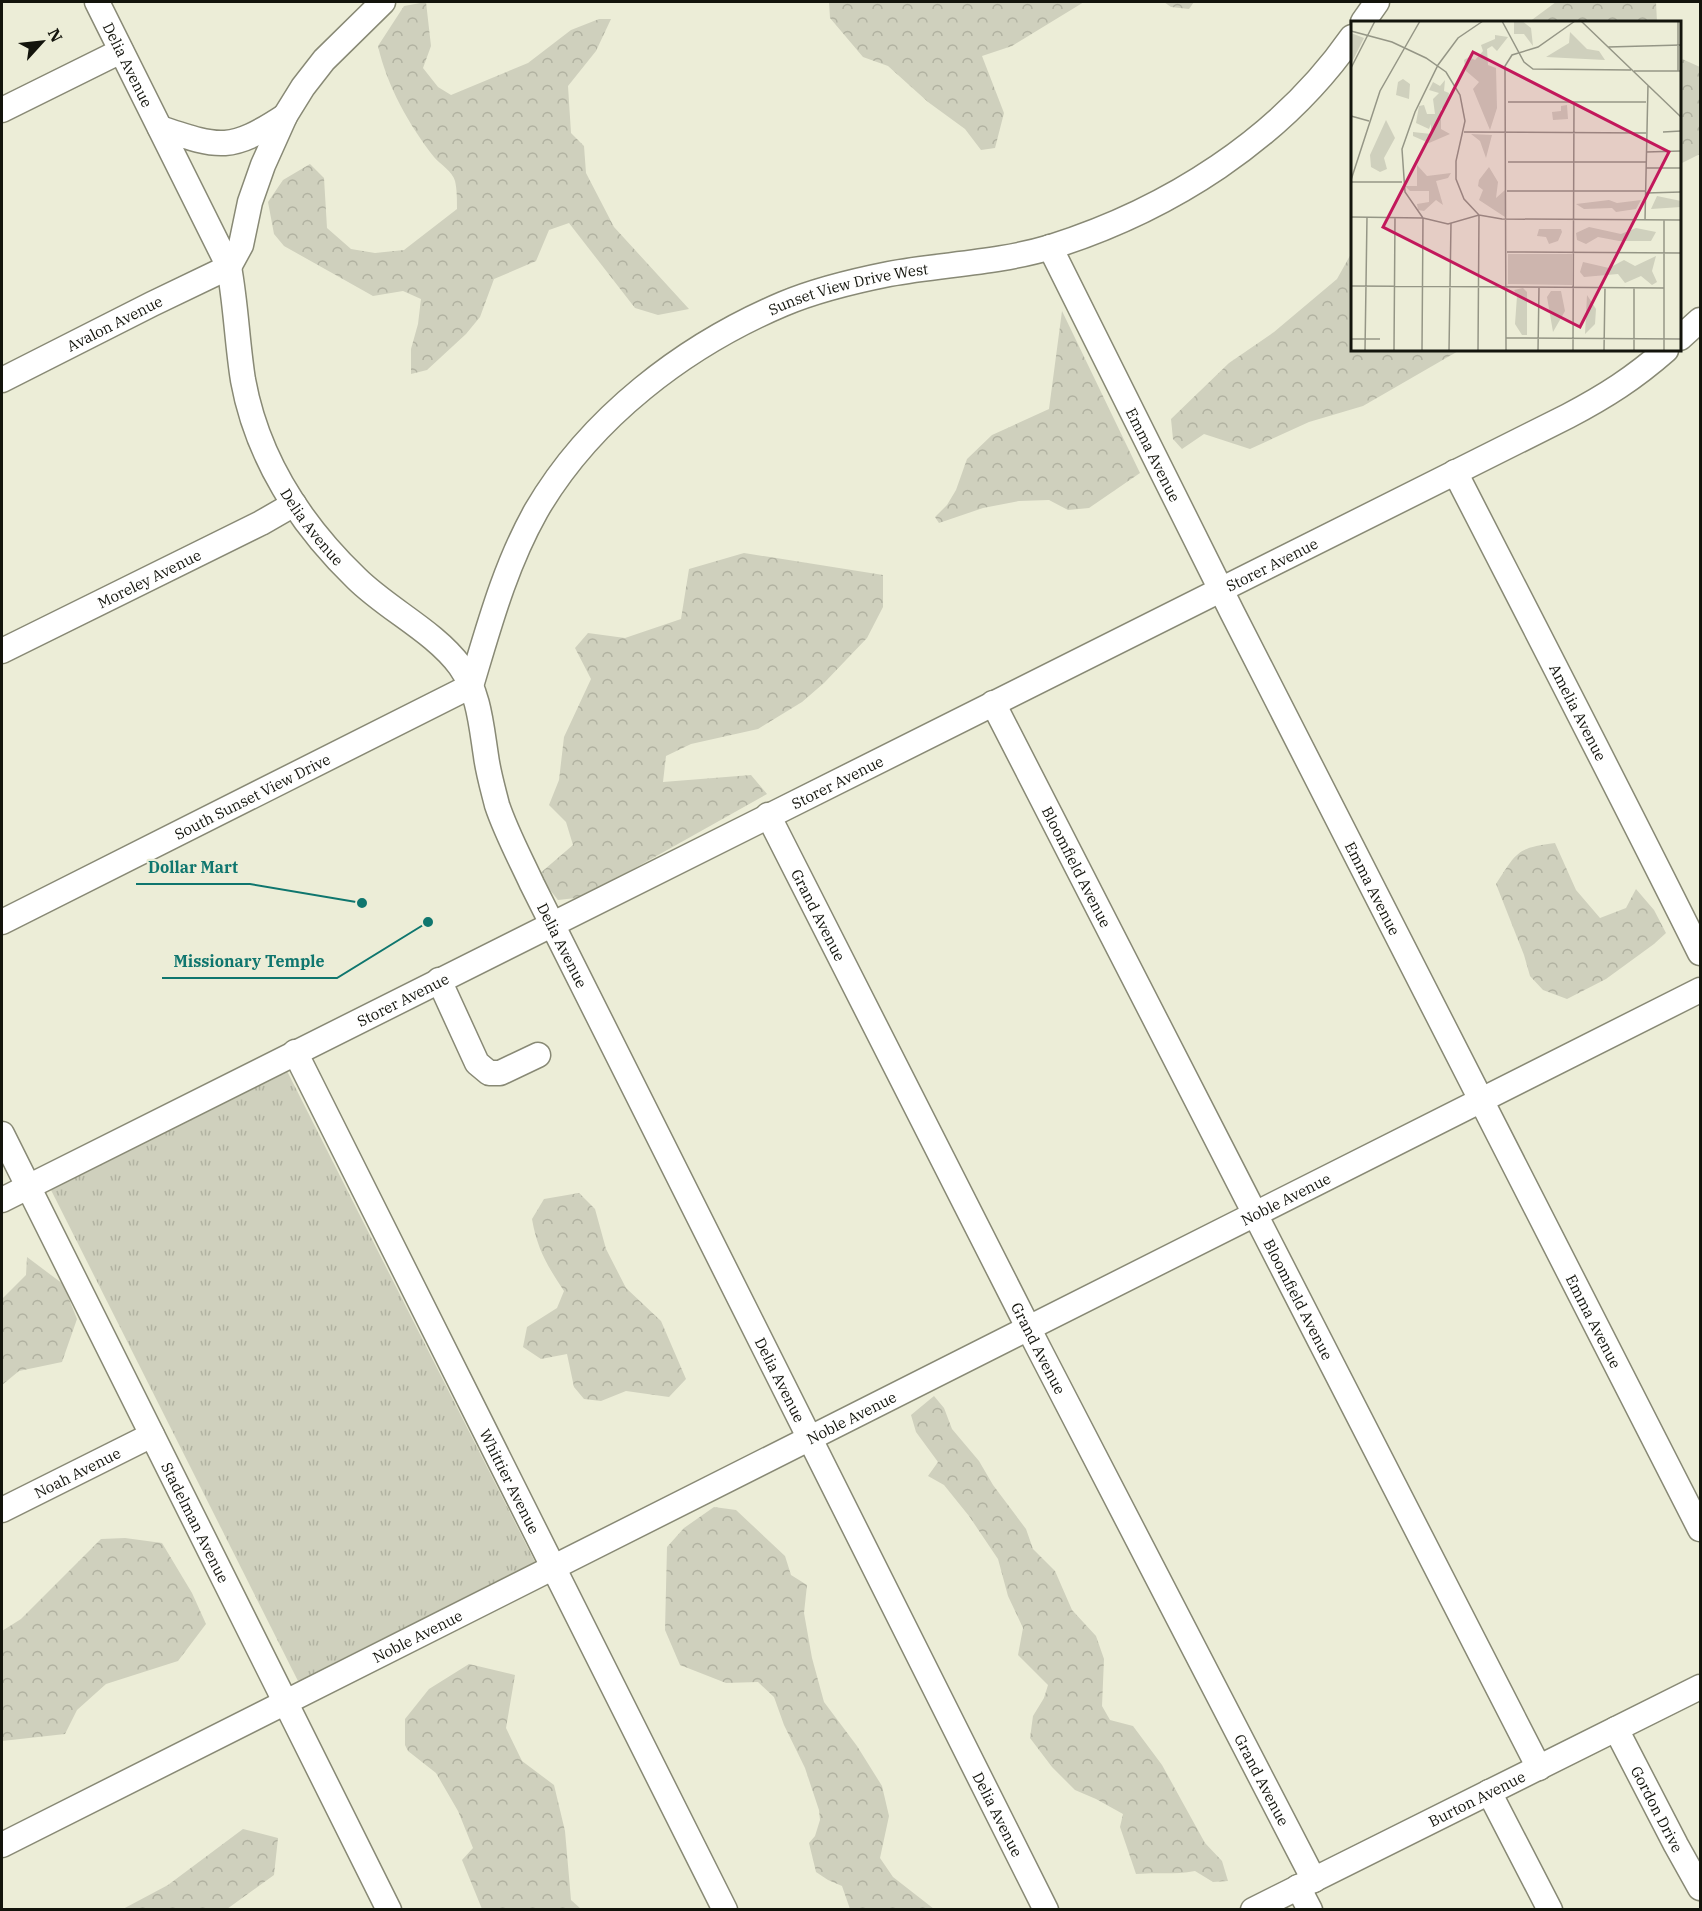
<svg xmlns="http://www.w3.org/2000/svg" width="1702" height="1911" viewBox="0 0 1702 1911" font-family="'IBM Plex Serif',serif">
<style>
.grass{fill:url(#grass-tufts)}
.forest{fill:url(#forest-crowns)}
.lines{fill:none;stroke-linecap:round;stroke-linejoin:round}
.minor-casing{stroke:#888975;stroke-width:27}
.minor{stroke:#fff;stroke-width:24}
.labels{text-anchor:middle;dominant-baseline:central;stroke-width:4.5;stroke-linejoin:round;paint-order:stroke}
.street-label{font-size:15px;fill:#13140c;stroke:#ecedd7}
.inset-road{fill:none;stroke:#959686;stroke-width:1.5}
.view{fill:#c2185b;fill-opacity:0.15;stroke:#c2185b;stroke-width:3}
.inset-edge{fill:none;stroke:#13140c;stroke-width:3}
.leader{fill:none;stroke:#0f766e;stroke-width:2}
.callout-dot{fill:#0f766e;stroke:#ecedd7;stroke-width:2}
.callout-label{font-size:16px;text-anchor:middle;font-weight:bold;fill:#0f766e;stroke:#ecedd7;stroke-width:4.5;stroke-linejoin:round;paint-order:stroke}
</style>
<defs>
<pattern id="grass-tufts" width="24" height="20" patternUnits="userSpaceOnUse" patternTransform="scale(1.5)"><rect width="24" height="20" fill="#cfd0bd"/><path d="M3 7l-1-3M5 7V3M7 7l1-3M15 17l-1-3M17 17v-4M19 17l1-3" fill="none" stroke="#b1b2a1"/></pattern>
<pattern id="forest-crowns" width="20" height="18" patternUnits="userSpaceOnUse" patternTransform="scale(1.5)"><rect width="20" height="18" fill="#cfd0bd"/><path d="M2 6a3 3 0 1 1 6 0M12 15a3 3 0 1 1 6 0" fill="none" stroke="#b1b2a1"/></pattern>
</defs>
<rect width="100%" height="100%" fill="#ecedd7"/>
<path class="grass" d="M286,1069L535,1562L298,1681L50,1188Z"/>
<g class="forest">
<path d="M426,2L431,46L423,68L438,87L451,95L528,63L571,30L599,19H611L596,51L568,86L571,133L584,146L586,173L614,227L689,309L658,315L635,308L569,223L549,230L536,261L494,279L480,317L466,334L427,370L411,374V349L418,324L421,299L403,291L373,296L284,246L274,234L268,202L283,180L310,164L324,178L327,228L351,249L375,253L404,250L457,209C457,200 457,189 455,181C453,172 440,164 434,157C409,125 387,86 378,46L404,6Z"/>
<path d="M829,2H1084L1012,46L982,56L1004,113L995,148L981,150L965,129L928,102L888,66L863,57L830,18Z"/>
<path d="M1164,2H1194L1189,9L1171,7Z"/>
<path d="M1556,2H1656L1657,22H1529Z"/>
<path d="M1680,58L1700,67V154L1680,164Z"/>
<path d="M1352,252V350H1460L1363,406L1309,422L1250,449L1204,434L1182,449L1173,439L1171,419L1229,363L1274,332L1337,279Z"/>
<path d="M1062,311L1140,473L1089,508L1068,510L1049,500L1019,501L983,508L939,523L935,517L947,505L956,490L967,459L992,435L1049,409Z"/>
<path d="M744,553L883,575V607L867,638L824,683L802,702L758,729L691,744L666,756L663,782L751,775L767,794L594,891L576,898L558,900L538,875L573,845L566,822L549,805L559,780L564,737L591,679L575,648L588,633L625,638L681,619L689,569Z"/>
<path d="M1555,843L1576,890L1600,918L1626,908L1636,889L1654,910L1666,933L1654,944L1606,979L1567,999L1543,990L1530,976L1524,955L1496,884C1517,852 1516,848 1555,843Z"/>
<path d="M579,1193L595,1209L606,1249L626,1288L661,1321L686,1379L669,1397L626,1391L601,1401L584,1399L574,1387L567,1354L541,1359L523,1347L527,1327L557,1308L564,1291C548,1267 537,1249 532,1219L544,1199Z"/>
<path d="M27,1257L63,1284L77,1319L62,1362L19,1371L2,1385V1299L26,1275Z"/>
<path d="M934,1396L944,1408L952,1429L979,1461L993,1485L1026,1529L1033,1549L1055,1571L1072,1610L1096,1636L1104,1659L1102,1706L1110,1720L1133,1726L1162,1765L1205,1843L1222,1861L1228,1881L1213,1882L1195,1871C1174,1875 1157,1872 1136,1874L1120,1827L1123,1814L1096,1799L1075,1790L1052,1767L1030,1738L1033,1716L1044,1698L1048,1685L1018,1655L1023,1628L1008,1596L998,1559L969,1516L944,1485L928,1476L938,1462L916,1432L911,1415Z"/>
<path d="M714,1507L736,1510L785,1556L791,1575L807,1585L804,1613L812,1658L824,1702L857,1746L882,1786L889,1816L880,1858L893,1877L934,1909H850L842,1886L828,1880L816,1872L809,1843L815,1836L820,1820L819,1810L805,1768L784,1725L774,1697L758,1682L726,1683L680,1665L665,1630L667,1547L684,1528Z"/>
<path d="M125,1538L162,1543L192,1593L206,1624L178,1661L106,1684L77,1710L65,1734L2,1741V1631L21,1619L101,1539Z"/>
<path d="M469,1664L515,1675L506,1728L522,1761L554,1785L565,1831L571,1900L581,1909H482L462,1860L473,1848L458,1811L436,1773L408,1751L405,1745V1719L429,1689Z"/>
<path d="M243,1829L278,1838L274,1875L227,1909H123L168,1885Z"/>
</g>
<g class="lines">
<g class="minor-casing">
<g id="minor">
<path id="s1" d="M97,2L229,267C236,305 237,342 243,380C257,457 300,524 356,578C387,609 434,631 460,666C479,693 481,724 486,756C488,772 493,789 497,805C506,832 520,858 532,884L1046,1910"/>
<path d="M1363,22L1377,2"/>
<path d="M2,110L121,51"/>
<path d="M160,128C220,148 230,152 285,116"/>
<path id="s2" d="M1050,247L1232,612L1700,1529"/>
<path d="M1680,338L1700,320"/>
<path id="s3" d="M2,380L152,304L229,267L241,245L250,202L263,165L285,116L303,87L324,60L383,2"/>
<path id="s4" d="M1455,472C1537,632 1620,792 1700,953"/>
<path id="s5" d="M2,651L261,523L294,504"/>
<path id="s6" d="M993,703L1539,1768"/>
<path id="s7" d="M768,815L1038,1347L1314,1880"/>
<path id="s8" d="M2,922L471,686C489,626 505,566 536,511C590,418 684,346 783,304C816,290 854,281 889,274C943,264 998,263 1051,247C1168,210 1280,140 1352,37"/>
<path d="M439,980L477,1063L489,1073H500L538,1055"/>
<path id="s9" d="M295,1052L725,1910"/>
<path id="s10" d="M2,1134L389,1910"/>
<path id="s11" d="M2,1200L1568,416C1606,396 1634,378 1666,350"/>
<path id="s12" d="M2,1510L152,1435"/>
<path id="s13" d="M1616,1729L1676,1845L1700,1888"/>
<path d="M1489,1792L1550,1910"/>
<path id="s14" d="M2,1845L1700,990"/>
<path d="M1298,1887L1310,1910"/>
<path id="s15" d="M1253,1910L1700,1687"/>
</g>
</g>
<use href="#minor" class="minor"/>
</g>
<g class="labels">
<g class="street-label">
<text stroke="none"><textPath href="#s1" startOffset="70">Delia Avenue</textPath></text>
<text stroke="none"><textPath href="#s8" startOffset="1107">Sunset View Drive West</textPath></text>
<text stroke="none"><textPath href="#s3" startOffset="126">Avalon Avenue</textPath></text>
<text stroke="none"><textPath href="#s2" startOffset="232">Emma Avenue</textPath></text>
<text stroke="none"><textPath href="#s1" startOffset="574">Delia Avenue</textPath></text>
<text stroke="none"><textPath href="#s11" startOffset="1420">Storer Avenue</textPath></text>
<text stroke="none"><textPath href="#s5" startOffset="164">Moreley Avenue</textPath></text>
<text stroke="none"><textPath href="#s4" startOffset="270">Amelia Avenue</textPath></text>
<text stroke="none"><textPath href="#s11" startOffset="934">Storer Avenue</textPath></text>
<text stroke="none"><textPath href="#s8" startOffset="280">South Sunset View Drive</textPath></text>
<text stroke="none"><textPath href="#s6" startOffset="184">Bloomfield Avenue</textPath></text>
<text stroke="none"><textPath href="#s2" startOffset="718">Emma Avenue</textPath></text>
<text stroke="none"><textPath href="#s7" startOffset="112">Grand Avenue</textPath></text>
<text stroke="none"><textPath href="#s1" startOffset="1078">Delia Avenue</textPath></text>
<text stroke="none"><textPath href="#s11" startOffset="448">Storer Avenue</textPath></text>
<text stroke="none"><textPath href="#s14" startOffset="1437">Noble Avenue</textPath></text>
<text stroke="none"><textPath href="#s6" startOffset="670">Bloomfield Avenue</textPath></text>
<text stroke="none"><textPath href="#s2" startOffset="1204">Emma Avenue</textPath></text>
<text stroke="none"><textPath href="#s7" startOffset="598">Grand Avenue</textPath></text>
<text stroke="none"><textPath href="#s1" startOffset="1564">Delia Avenue</textPath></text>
<text stroke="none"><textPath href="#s14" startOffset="951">Noble Avenue</textPath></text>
<text stroke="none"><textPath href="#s12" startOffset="84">Noah Avenue</textPath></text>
<text stroke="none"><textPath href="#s9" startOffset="480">Whittier Avenue</textPath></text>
<text stroke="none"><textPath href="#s10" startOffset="434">Stadelman Avenue</textPath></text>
<text stroke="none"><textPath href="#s14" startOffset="465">Noble Avenue</textPath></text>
<text stroke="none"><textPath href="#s7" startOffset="1084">Grand Avenue</textPath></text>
<text stroke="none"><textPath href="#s15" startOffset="250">Burton Avenue</textPath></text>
<text stroke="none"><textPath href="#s13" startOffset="90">Gordon Drive</textPath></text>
<text stroke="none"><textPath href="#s1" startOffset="2050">Delia Avenue</textPath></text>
</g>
</g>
<g transform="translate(1351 21)">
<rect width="330" height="330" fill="#ecedd7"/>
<path d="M157,233H221V264L157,263Z" fill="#cfd0bd"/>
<path d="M163,0H171L180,7L182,25L173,13H163ZM219,11L236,28L248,30L254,39L195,36L218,22ZM144,14L157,16L146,30L141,25L136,28L137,44L145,47L146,87L139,109L122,68L128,61L115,50L113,39L118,36L124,39L132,30L130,24L144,18ZM52,58L59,63L58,78L45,74L47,61ZM94,59L93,70L98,72L96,85L90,88V108L99,113L78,122L62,115V111L80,113V103L78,108L65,102L68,85L73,84L76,93H84L82,78L88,72L78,69L82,61L89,65ZM216,84L217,98L202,99L201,91L210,90V85ZM35,99L44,117L33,137L36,148L29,151L20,146L19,134ZM120,113L141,114L135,137L129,120ZM66,144L76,155L100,152L97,157L85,160L92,184L85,179L73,190L67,189L66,183L78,181V170H59L54,165H66ZM138,146L147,161L145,177L154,169V196L128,179L132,169L127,165L128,159ZM306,175L330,180V186L300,188ZM258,179L266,182L290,179L285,188L265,191L261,187L233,188L225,183ZM238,206L270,213L285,207L305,211L300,220H268L247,216L235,223L226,219L225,212ZM188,208H210L211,211L207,220L198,223L195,216L186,215ZM305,235L301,250L306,261L301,264L290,255L274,262L267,253L233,256L229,251L232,241L258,247L273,239L284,245ZM172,267L176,271V314H171L164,303L166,275L163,269ZM200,270H210L214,290L202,311L196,276ZM236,274L245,288L244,303L234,313Z" fill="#cfd0bd"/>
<path d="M0,12L13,17L0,43Z" fill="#cfd0bd"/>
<path class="inset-road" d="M151,0L173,41L182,48L280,49M230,0L330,96M0,10L41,21L75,37L95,51L109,74L114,100L105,140V158L113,178L128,194L127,330M257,26L330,24M0,47L24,0M283,50H330M327,50V0M157,81H295M0,95L18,100M113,111L295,112M312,111L330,110M295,131L330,130M157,141H295M295,147H330M0,159L29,70L69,0M0,161H51M156,170H295M295,172L330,171M0,196L72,197L97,203L128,194L151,198L330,199M294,199L297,64M156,231L330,232M0,265L313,267M155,317L330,318M0,318H29M14,330L16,196M43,330L44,196M71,330L72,197L54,171L51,128L64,91L87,44L107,17L132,0M98,330L100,202M155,330L154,45L161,34L187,26L224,0M187,330L188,266M222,330L223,81M253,330L254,266M283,330V267M313,330V199"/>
<path class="view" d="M122,31L318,131L229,306L32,206Z"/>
<rect width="330" height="330" class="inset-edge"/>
</g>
<path class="leader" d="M362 903L250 884H136M428 922L337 978H162"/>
<g class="callout-dot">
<circle cx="362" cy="903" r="6"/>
<circle cx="428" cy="922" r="6"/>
</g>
<g class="callout-label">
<text x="193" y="873">Dollar Mart</text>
<text x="249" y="967">Missionary Temple</text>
</g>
<rect width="1702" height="1911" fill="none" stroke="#13140c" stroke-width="6"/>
<g transform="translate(42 42) rotate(63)" stroke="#ecedd7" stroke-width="4.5" paint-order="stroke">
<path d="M0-4.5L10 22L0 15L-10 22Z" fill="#13140c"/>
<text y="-9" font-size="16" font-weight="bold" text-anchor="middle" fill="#13140c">N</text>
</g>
</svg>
